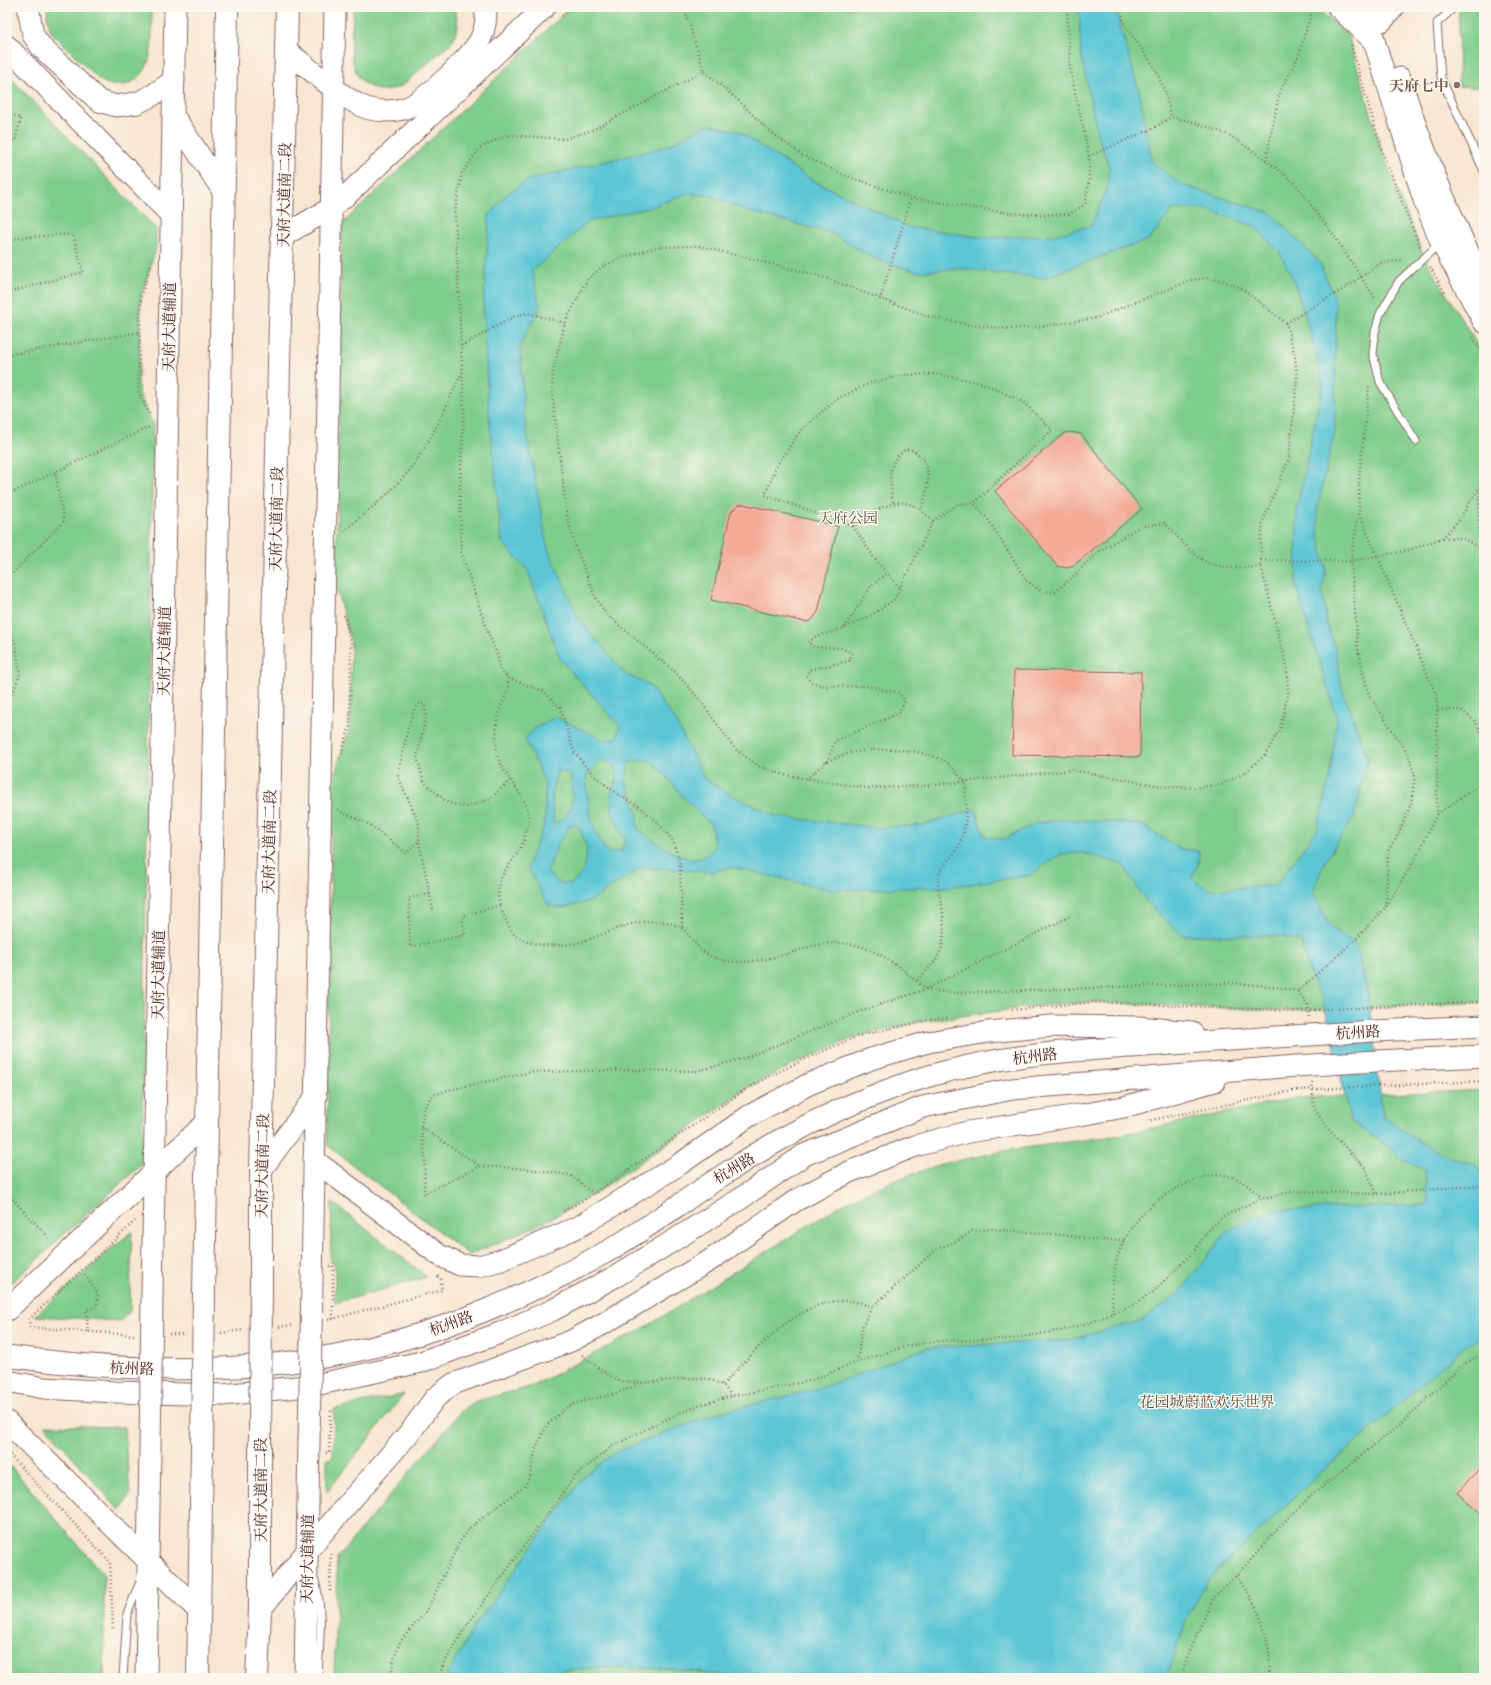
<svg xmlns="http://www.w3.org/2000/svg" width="1491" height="1685" viewBox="0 0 1491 1685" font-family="'EB Garamond','Noto Serif SC',serif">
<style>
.green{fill:#7fcd8c;stroke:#64765c}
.water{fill:#5cc6d6;stroke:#537280;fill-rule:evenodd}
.building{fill:#f3ab97}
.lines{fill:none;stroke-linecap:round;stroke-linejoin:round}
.lane-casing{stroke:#876565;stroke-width:9}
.secondary-casing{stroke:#876565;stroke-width:23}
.highway-casing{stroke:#876565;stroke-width:24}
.path{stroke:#876565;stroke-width:2.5;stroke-dasharray:1 3;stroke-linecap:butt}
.lane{stroke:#fff;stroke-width:7}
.secondary{stroke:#fff;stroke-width:21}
.highway{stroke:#fff;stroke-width:22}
.secondary-bridge-casing{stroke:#876565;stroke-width:23;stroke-linecap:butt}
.highway-bridge-casing{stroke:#876565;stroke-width:24;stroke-linecap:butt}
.path-bridge{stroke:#876565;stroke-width:2.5;stroke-dasharray:1 3;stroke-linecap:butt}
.secondary-bridge{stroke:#fff;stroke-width:21}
.highway-bridge{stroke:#fff;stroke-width:22}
.education-dot{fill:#8d6e63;stroke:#fbf7ec;stroke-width:1.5}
.labels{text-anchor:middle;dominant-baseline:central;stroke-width:3;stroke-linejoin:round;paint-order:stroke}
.education-label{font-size:15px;font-weight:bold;fill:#785e54;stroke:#fbf7ec;text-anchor:end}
.street-label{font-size:15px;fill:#4a1f2b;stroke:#fbf7ec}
.park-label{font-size:15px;fill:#5a5348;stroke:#fbf7ec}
</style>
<rect width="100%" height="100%" fill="#fbf7ec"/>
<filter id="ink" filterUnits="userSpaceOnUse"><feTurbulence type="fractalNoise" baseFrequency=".025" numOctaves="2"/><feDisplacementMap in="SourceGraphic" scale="8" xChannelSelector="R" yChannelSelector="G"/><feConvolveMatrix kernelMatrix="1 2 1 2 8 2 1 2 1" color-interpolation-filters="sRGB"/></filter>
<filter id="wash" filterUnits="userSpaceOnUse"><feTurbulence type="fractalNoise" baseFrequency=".012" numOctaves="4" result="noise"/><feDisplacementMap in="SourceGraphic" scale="16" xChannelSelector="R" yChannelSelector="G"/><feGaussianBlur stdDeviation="0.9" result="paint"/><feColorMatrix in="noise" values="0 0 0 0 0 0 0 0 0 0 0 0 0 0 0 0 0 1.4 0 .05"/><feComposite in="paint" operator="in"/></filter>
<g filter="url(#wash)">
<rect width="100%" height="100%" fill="#f7e7d2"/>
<g class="green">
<path d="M48,7H152C151,33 158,74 127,84C116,87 107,85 98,79L51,32L47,16Z"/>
<path d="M354,7H455L458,26L453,41L403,85C393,90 383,93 373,88C343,76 352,33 354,7Z"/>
<path d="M571,7H1316L1348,35L1382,151L1424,257L1484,356V1002L1294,1011L1093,1002L1045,1005L924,1021L858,1036L792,1065L746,1089L594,1194L541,1224L469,1255L327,1145L332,782L350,726L351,643L336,587L342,224Z"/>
<path d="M1459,7H1484V88L1458,86Z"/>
<path d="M7,74L156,229V248L141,296L138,391L153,425L142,1164L7,1287Z"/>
<path d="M1484,1090V1678H334L337,1558L462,1410L476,1401L533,1386L649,1325L844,1203L888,1183L941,1164L1009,1150L1114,1136L1296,1098Z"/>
<path d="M332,1202L427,1277L335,1303V1263H330Z"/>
<path d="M132,1231L130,1310L121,1321L35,1316Z"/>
<path d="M404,1394L327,1492V1459L333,1457L334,1409Z"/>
<path d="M45,1425L124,1427L130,1494L120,1511Z"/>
<path d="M7,1462L104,1575V1678H7Z"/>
</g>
<path class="water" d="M1079,7H1115L1139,92L1152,162L1182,185L1271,213L1320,263L1335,299L1336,319L1335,429L1317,510L1319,536L1326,571L1322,589L1327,626L1336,651L1342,689L1368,759L1354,817L1325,861L1313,891L1330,927L1355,944L1368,994L1383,1116C1410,1137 1442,1158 1476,1165L1484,1181V1336L1465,1346L1425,1381L1303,1489L1209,1579L1187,1618L1166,1678H740L674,1669L598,1667L539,1673L533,1678H446L473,1628L584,1476L614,1453L714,1414L824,1387L927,1348L1067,1340L1141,1321L1179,1294L1225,1233L1255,1216L1284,1210L1425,1205L1427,1201L1425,1170L1403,1160L1391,1148L1351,1122L1323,1000L1311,977L1301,942L1281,936L1182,935L1148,904L1123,865L1084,853L1061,854L1030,875L949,887L832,890L732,867L712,872L642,867L591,901L563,908L548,905L527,867L545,823V783L525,739L535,728L556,717L603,740L616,739L620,726L560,659L528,571L502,542L489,416L483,312L489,215L506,195L528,180L665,147L708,124L738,131L812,180L909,227L985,238L1054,235L1091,226L1108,185L1109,166L1097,134L1081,54ZM688,193L711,196L746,211L831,233L875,259L918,272L958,268L1043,278L1150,239L1173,209H1206L1254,226L1280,253L1295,284L1312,339L1323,383L1297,507L1296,587L1337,718L1329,781L1317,830L1276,885L1210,890L1191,878L1198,865L1199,851L1180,849L1141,824L1066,819L1036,823L1004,839L985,837L975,809L923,825L878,828L776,816L729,794L704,778L675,720L649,685L625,674L578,617L547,546L524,416L520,345L540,307L532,271L589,221L652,207ZM602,759L613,763L617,778L611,794L613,816L626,841L621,851L608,853C589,829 589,807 586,777ZM650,760L663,772L684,798L712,826L715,848C711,851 707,856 702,858C685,866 649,838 637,827L638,815L626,781L629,762ZM557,770L570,775C574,794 576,816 553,824L552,792ZM571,824L579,826L587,849L585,869L572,884L559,883L547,872L558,844Z"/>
<g id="blocks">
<g class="building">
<path d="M1070,432L1081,434L1142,509L1073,566L1067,568L1057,566L995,491L1065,433Z"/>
<path d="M743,504L838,526L818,612L811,621L805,622L711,600L731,512L738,505Z"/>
<path d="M1014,670L1141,672L1140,757L1012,755Z"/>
<path d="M1484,1465V1515L1457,1493Z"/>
</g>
</g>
</g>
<g filter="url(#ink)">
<use href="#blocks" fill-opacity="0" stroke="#876565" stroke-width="1"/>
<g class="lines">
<g class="lane-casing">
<g id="lane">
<path d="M1455,7L1437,23L1441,78L1484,171"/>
<path d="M1416,441L1380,382L1373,354L1375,332L1380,314L1399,281L1439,244"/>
<path d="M315,1581C324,1611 319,1647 318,1678"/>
<path d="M123,1678L127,1614L141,1579"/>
</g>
</g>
<g class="secondary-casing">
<g id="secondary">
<path d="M29,7V13L33,35L42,48L99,101L116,106L137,103L153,95L174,80"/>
<path d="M1338,7L1374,41"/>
<path d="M1366,7L1374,41L1425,203L1441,242L1484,322"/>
<path d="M1382,21L1394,7"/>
<path d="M7,46L171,215"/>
<path d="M287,51C308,67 340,97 364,107C376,112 394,112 406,108C425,101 470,57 480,40C485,30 487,17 485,7"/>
<path d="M1400,78C1422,149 1451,218 1484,285"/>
<path d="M173,115L223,191"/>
<path d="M283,236L331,208L349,193L545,7"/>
<path d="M1374,1031L1484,1026"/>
<path d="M1376,1061L1484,1056"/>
<path d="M314,1160L439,1255L460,1265L479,1266L501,1260L580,1226L680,1164L749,1116L809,1084L871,1059L928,1042L988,1032L1052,1026L1138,1027L1192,1032"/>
<path d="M261,1170L316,1096"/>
<path d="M312,1282L335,7"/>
<path d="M152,1295L175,7"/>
<path d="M7,1310L207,1122"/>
<path d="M7,1356C122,1372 246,1376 360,1350C443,1332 532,1294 606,1252C645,1230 682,1202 720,1177C766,1146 818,1117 870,1097C895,1087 922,1077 948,1071C1007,1055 1069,1051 1130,1047C1185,1043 1239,1039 1293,1036"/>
<path d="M7,1381L44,1388L115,1392L223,1395L315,1385L421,1362L500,1333L553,1310L618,1275L737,1201L804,1155L923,1107L1012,1089L1296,1066"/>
<path d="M7,1422L199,1611"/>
<path d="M260,1610L307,1551L411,1431L435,1398L453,1384L571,1341L601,1325L712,1259L795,1201L849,1172L915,1146L968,1132L1080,1115L1124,1107L1215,1081"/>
<path d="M146,1678L150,1450"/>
<path d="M305,1678L309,1441"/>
</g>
</g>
<g class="highway-casing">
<g id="highway">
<path d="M261,1281V1170L287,7"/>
<path d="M204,1293L227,7"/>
<path d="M198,1678L202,1449"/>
<path d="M257,1678L260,1610V1448"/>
</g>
</g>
<g class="path">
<path d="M684,7L704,71L737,99L768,130L802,155L844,175L911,198L1009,213L1044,215L1069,214L1085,204L1089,182V156L1070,68L1067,7"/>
<path d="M1122,7L1123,22L1154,67L1165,91L1171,117L1194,122L1229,135L1266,160L1295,183L1334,236L1375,298"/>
<path d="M562,16L571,7"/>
<path d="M1351,45L1382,151L1420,247"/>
<path d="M7,113L21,118L15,141L7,144"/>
<path d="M1089,156L1152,129L1171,117"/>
<path d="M1266,160L1279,94L1299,55L1313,7"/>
<path d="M7,239L73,234L83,272L7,293"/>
<path d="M699,246L817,275L930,317L971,325L1009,329L1045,326L1096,318L1191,280L1207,278L1223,281L1241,288L1286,323L1295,356L1297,378L1289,458L1263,521L1261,538V566L1287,667L1288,694L1280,729L1265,755L1245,773L1222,784L1193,788L1161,786L1072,770L923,786L867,788L785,775L758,766L735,749L699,699L675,672L608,616L595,597L574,542L567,516L552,392L553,371L565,323L587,280L602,267L620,258L658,247Z"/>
<path d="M1430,267L1446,294"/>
<path d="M880,300L911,198"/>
<path d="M1286,323L1345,288L1381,263L1404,260"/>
<path d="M1473,337L1484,356"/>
<path d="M461,346L515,316L528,313L565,323"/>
<path d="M7,355L140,332"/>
<path d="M149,414L138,391L141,296L151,265"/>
<path d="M1484,464C1477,497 1477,533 1484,566"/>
<path d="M7,495L149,427"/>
<path d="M893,502C890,480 885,463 906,449C910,450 916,451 918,454C935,467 926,493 922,509"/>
<path d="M1358,514L1351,561L1358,648L1363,672L1369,695L1408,754L1415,776L1411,803L1399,833L1388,851L1386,907"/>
<path d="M933,521C903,488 883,506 853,526L765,495L776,467L801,430L837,399L870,383L905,375L936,374L982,383L1023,402L1052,430L974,503"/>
<path d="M853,526L875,559L900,588"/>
<path d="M344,531C367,511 393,492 411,468C433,439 446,406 461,374"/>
<path d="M1443,538H1462L1480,548"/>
<path d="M1261,560L1351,561L1410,550L1442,538L1459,520L1479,488"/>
<path d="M7,579L64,521L55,472"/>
<path d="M7,620L16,646L20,674L12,695L7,698"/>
<path d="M844,628L871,586L888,572"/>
<path d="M508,678C509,695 505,695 500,709C496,722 495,739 497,752C499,772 527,794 529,817C529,822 527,827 526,832C519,867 486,871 503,914C506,920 511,932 516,936C532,948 565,947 584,941C611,932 634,918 664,922C687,925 686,935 700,949C705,954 719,960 727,961C744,964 768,959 784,955C797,951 810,946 823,944C868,938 893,962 926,989L1071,916"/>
<path d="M1438,710H1461L1476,722L1484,739"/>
<path d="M341,754L350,726L351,643L344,615"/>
<path d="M827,762L835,741L899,713L905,701L899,693L866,686H824L810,682L807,676L809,670L849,661L852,653L841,648L814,647L808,643L815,637L844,628L870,616L894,600L933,521L958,504L974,503L987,518L1027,581L1041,591L1055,592L1073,577L1098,552L1139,527L1164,523C1175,532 1182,543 1192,552C1211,570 1237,570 1261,566"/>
<path d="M806,779C813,774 820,766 827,762C855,745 914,746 943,760C951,764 958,775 965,781C966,803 969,827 958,847C953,858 940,864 938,878C937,890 942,902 943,914C946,949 941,958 916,981"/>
<path d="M338,810L369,824L406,853L419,841V824L398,776L408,727L414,710L420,703L425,705L426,716L417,757L424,782L448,803L467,807L490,799L511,780"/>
<path d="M1437,814L1484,782"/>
<path d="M419,842L433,910"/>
<path d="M430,894L409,898L410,947L465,935L462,916L501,905"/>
<path d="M682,927L680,863L673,841L658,822L641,808L616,793L593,775L574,752L560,707L543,691L508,678L501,671L497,654L488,633L461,552L460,487L464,410L455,211L462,173L480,148L507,135L565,139L592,130L704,71"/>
<path d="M1372,1007L1484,1002"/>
<path d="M1012,1010L1093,1002L1294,1011"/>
<path d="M1309,1017L1308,1005L1298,991L1356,939L1386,907L1418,854L1437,814V697L1359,513V479L1369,386"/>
<path d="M1312,1082L1314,1109L1330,1131L1365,1168L1377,1194"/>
<path d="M1378,1086L1484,1081"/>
<path d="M1147,1121L1297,1090"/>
<path d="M421,1127L480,1166"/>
<path d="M596,1192L746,1089L792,1065L858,1036L924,1021L950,1018"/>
<path d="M7,1193L50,1239"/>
<path d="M594,1194L570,1175L529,1169L480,1166L424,1194L425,1157L421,1127L424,1109L431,1096L448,1090L532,1072L633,1070L697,1071L745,1058L861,1011L926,989L952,993L1228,983L1270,986L1298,991"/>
<path d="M564,1211L589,1197"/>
<path d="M329,1266H333V1319"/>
<path d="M85,1275L98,1294L97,1306L86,1310L88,1332"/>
<path d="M1113,1313C1107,1253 1132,1207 1188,1183C1201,1177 1218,1172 1232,1177C1244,1181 1253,1190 1262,1198"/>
<path d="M328,1320L442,1290L441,1279L436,1275"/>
<path d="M279,1327L293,1325"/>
<path d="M221,1333L242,1330"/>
<path d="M169,1334H186"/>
<path d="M134,1335L30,1327L29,1319L135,1221"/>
<path d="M582,1355L602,1371L620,1381L642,1383L692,1378L709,1379L723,1385L732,1396"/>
<path d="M857,1362L862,1327L872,1307L937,1249L957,1241L972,1231L992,1229L1063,1235L1097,1240H1124"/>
<path d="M723,1385C759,1347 812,1280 872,1307"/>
<path d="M7,1452L110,1562L113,1629"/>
<path d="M326,1453H329L331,1411"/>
<path d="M1236,1576C1259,1605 1273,1641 1269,1678"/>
<path d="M330,1591L331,1551"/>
<path d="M391,1678L394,1659L400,1642L427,1610L459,1543L469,1529L481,1519L524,1487L530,1476L536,1448L548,1424L567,1407L583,1401L615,1394L642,1383"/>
<path d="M438,1678L443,1665L467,1625L575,1476L614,1445L671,1417L699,1405L732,1396L809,1381L857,1362L907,1346L939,1341L1010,1339L1063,1330L1094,1321L1133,1305L1153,1292L1195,1250L1207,1232L1224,1216L1262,1198L1295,1191L1377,1194L1484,1185"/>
<path d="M1181,1678L1190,1649L1214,1597L1236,1576L1279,1527L1311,1496L1404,1421L1461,1366L1484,1353"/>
</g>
<use href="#lane" class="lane"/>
<use href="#secondary" class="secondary"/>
<use href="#highway" class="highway"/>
<g class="secondary-bridge-casing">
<g id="secondary-bridge">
<path d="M1293,1036L1374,1031"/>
<path d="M1296,1066L1376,1061"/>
<path d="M309,1441L312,1282"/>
<path d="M150,1450L152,1295"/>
</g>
</g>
<g class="highway-bridge-casing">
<g id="highway-bridge">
<path d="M260,1448L261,1281"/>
<path d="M202,1449L204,1293"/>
</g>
</g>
<g class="path-bridge">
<path d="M1294,1011L1372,1007"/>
<path d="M1297,1090L1378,1086"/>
</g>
<use href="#secondary-bridge" class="secondary-bridge"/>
<use href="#highway-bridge" class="highway-bridge"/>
</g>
</g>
<circle class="education-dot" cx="1457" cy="85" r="4"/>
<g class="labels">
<g class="education-label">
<text x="1449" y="85">天府七中</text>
</g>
<g class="street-label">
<text transform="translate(284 195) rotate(-89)">天府大道南二段</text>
<text transform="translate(169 327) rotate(-89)">天府大道辅道</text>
<text transform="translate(276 519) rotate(-89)">天府大道南二段</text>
<text transform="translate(164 651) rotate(-89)">天府大道辅道</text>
<text transform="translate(269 842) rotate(-89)">天府大道南二段</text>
<text transform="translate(158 975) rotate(-89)">天府大道辅道</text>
<text transform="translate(1358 1032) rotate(-3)">杭州路</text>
<text transform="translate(1035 1056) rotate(-7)">杭州路</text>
<text transform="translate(262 1166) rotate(-89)">天府大道南二段</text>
<text transform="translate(734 1168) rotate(-31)">杭州路</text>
<text transform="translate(451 1323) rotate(-20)">杭州路</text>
<text transform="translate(132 1368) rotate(2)">杭州路</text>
<text transform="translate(260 1490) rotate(-90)">天府大道南二段</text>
<text transform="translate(307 1559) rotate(-89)">天府大道辅道</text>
</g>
<g class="park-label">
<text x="848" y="517">天府公园</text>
<text x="1207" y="1401">花园城蔚蓝欢乐世界</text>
</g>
</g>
<rect width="1491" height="1685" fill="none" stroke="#fbf7ec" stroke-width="24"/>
</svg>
